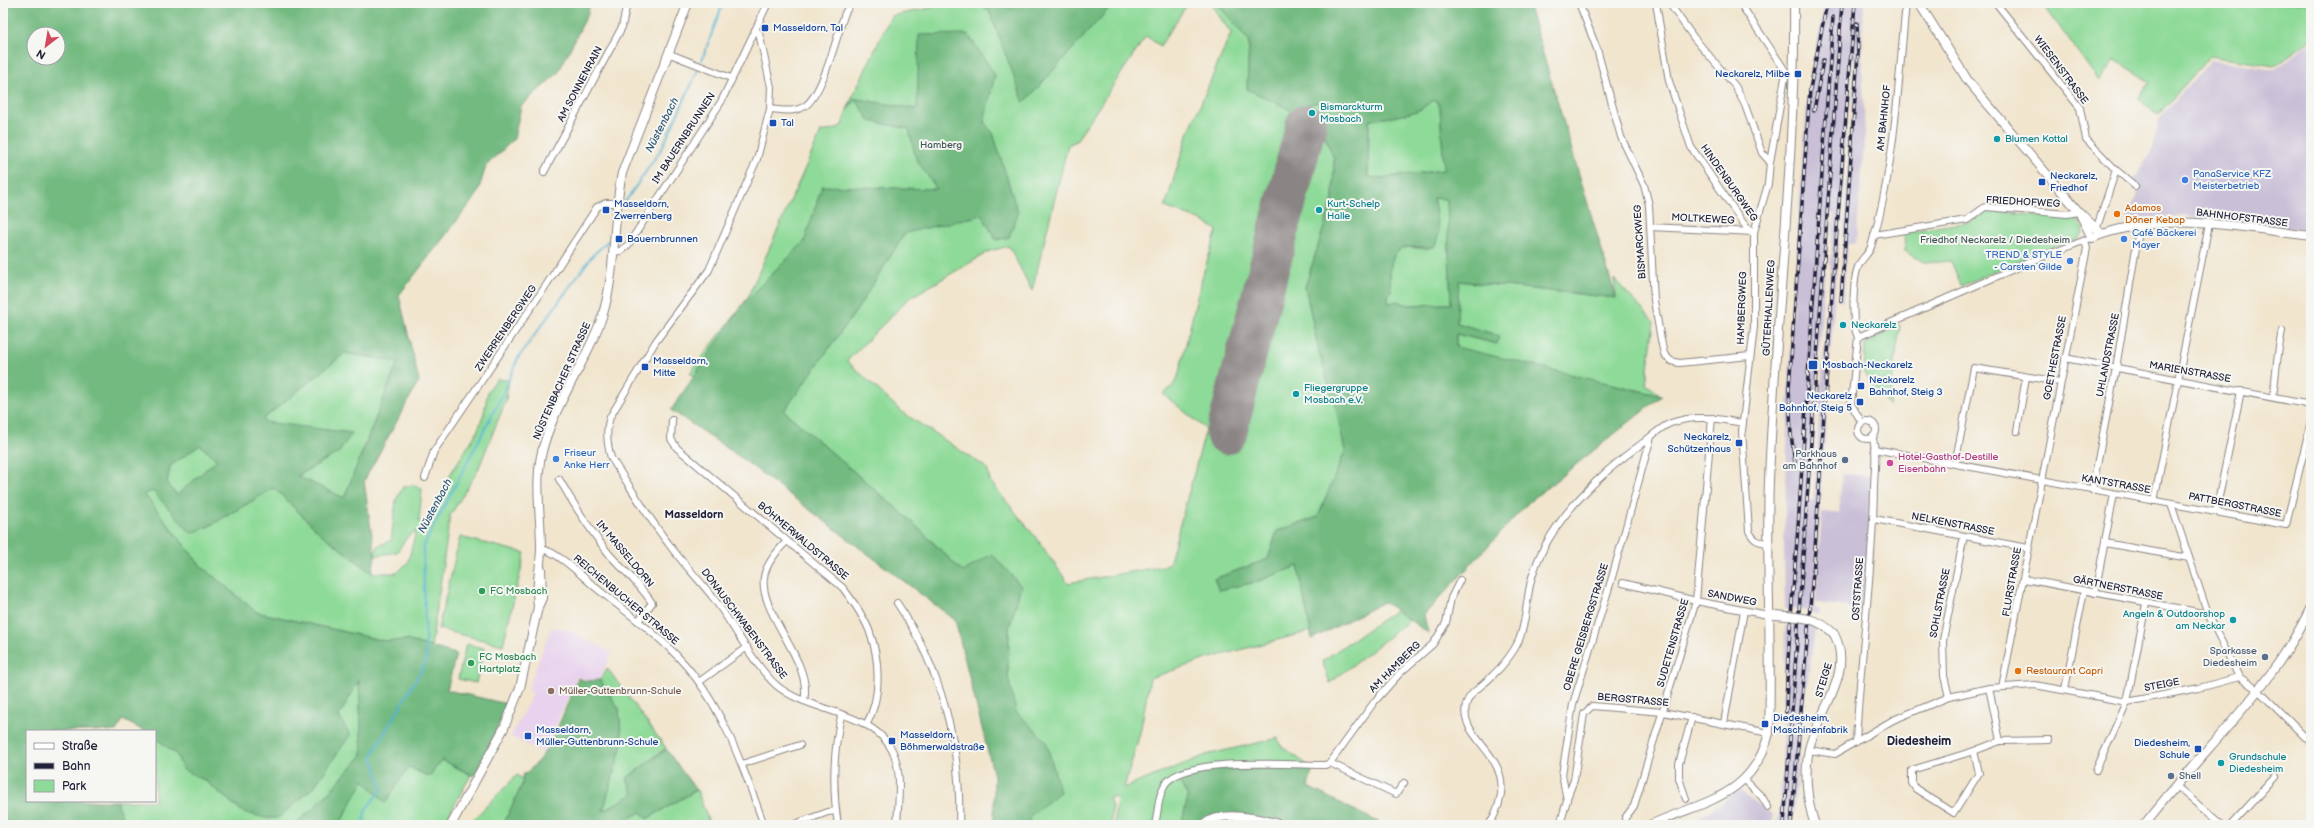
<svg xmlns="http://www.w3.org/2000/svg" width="2314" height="828" viewBox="0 0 2314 828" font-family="'Balsamiq Sans',sans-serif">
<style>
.built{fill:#e8d2ee}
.industrial{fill:#c9bfd7;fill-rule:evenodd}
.green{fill:#8eda98;stroke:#587e6a;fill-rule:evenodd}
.forest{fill:#72ba80;stroke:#4a6e5e;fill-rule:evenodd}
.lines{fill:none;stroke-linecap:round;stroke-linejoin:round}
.stream{stroke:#54b3d3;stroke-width:2}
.runway{stroke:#8a8484;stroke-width:41}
.street-casing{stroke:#8a8484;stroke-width:8}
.secondary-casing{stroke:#8a8484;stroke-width:10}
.street{stroke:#fff;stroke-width:6}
.secondary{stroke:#fff;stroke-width:8}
.rail-casing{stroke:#22223b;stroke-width:3.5}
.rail{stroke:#f6f6f2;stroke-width:2;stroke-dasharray:6;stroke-linecap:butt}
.secondary-bridge-casing{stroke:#8a8484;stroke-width:10;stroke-linecap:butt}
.secondary-bridge{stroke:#fff;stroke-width:8}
.transit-dot{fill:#1a4fb4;stroke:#f6f6f2;stroke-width:1.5}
.culture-dot{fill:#0f9aa8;stroke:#f6f6f2;stroke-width:1.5}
.shop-dot{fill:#3f7fe0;stroke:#f6f6f2;stroke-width:1.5}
.food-dot{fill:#e8710a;stroke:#f6f6f2;stroke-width:1.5}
.service-dot{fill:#5c6f8a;stroke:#f6f6f2;stroke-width:1.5}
.hotel-dot{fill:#d1479c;stroke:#f6f6f2;stroke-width:1.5}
.leisure-dot{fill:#2e9e5b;stroke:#f6f6f2;stroke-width:1.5}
.education-dot{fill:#8d6e63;stroke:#f6f6f2;stroke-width:1.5}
.labels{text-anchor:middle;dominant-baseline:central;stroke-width:4;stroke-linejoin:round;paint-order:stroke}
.transit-label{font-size:10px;fill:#164399;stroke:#f6f6f2;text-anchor:start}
.street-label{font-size:10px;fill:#22223b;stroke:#f6f6f2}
.culture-label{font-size:10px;fill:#0d838f;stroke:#f6f6f2;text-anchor:start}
.park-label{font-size:10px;fill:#425957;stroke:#f6f6f2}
.shop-label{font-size:10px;fill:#366cbe;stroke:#f6f6f2;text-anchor:start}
.food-label{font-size:10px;fill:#c56008;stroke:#f6f6f2;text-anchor:start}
.service-label{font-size:10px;fill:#4e5e75;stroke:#f6f6f2;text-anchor:end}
.hotel-label{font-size:10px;fill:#b23c85;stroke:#f6f6f2;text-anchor:start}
.leisure-label{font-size:10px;fill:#27864d;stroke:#f6f6f2;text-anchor:start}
.education-label{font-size:10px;fill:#785e54;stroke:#f6f6f2;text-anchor:start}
.water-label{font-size:11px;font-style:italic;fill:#365c78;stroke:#f6f6f2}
.neighbourhood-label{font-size:11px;font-weight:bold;fill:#22223b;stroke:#f6f6f2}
.quarter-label{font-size:12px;font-weight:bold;fill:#22223b;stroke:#f6f6f2}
</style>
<rect width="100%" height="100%" fill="#f6f6f2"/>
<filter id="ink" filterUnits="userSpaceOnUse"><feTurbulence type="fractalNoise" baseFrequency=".025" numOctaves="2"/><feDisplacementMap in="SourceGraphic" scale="8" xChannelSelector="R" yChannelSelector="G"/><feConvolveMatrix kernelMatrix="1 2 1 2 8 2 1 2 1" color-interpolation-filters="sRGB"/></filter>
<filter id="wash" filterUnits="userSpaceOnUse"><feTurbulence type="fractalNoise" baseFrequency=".012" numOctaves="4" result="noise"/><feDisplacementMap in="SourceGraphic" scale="16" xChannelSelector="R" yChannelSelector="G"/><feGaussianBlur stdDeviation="0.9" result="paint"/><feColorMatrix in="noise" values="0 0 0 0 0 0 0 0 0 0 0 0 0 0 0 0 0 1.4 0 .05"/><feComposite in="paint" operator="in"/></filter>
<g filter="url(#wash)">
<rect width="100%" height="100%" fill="#f1e5cd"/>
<path class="built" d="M551,628H564L612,653L599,679L587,680L577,676L544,753L511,737L533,693L528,689Z"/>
<g class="industrial">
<path d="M1825,3H1864L1862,58L1865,134L1856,243H1847L1843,302L1839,301L1855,60H1851L1816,563L1815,608L1820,610L1819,615L1802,610L1785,609L1784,543L1790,359L1799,208L1808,89ZM1829,213L1834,214L1813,502L1808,501Z"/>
<path d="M2311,42V231L2191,217L2170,216L2127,220L2140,186L2133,181L2151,152L2160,117L2211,60L2274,70Z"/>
<path d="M1842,474L1870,476L1869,541L1861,609L1816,603L1822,512L1839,513Z"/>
<path d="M1801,623L1816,626L1803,709L1793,825H1778L1782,771L1785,626Z"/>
<path d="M1739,790L1773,815L1772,825H1690Z"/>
</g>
<g class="green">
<path d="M954,3H983L986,10L985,3H1108L1023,99L1024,102L1114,3H1188L1160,46L1146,36L1076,141L1068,145L1032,291L1009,246L990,251L908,299L847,361L902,412L987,468L990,481L1037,539L1068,583L1169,565L1206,429L1163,394L1171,388L1178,377L1201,281L1217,230L1202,221L1165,207L1187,136L1231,33L1210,3H1217L1249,41L1247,89L1308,104L1321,102V125L1334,159L1333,199L1305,287L1319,351L1337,413L1345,451L1318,517L1277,531L1268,559L1214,579L1219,590L1256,582L1298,566L1311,631L1210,658L1150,678L1140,733L1124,788L1206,755L1278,738L1280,745L1313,769H1212L1178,779L1188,797L1181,825H1114L1117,797L1109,798L1112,807L1111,825H1031L1029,817L1046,741L1015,712L1008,677L1009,628L1021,586L963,572L912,522L784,411L856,311L903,236L720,393L690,373L747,299L821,132L836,129L842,125L847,110L856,100L870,121H875L876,103L852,98L891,16ZM978,208L1017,212L1009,237L996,240L982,215L926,228Z"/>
<path d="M2042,3H2311V40L2274,66L2210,56L2158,115L2138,99L2150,82L2115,60L2099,81Z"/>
<path d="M1435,100L1440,108L1444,170L1380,178L1368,177L1369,120C1386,118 1403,116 1419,110C1425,107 1428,102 1435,100Z"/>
<path d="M1433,198L1447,199L1451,304L1408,305L1396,301L1388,304V295L1391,291C1390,277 1387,255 1403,248C1409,246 1421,249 1428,249L1436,211Z"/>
<path d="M1990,210L2041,216L2075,217L2083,229L2082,235L2076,240L2027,257L1961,286L1951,261L1925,263L1905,251L1904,232L1969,222Z"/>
<path d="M1614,279L1654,322L1646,384L1662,396L1456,348V334L1497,344L1500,336L1457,323L1458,281L1616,298Z"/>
<path d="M1900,325L1889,406L1864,374L1865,344Z"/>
<path d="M345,353L398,362L344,498L297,476L339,452L351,433L259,422Z"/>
<path d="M497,379L509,380L506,400L478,470L450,516L431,648L407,640L385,641L256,612L200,565L144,494L153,491L191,533L206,528L274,488L320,533L372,573H397L408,562L416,531L408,536L397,552L375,556L377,546L391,541L396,500L403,487L413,485L422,489L419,521L425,525L451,473L477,432L484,413L488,391Z"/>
<path d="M200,445L217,460L177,495L167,483L170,466Z"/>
<path d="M460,537L525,553L503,645L438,629Z"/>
<path d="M1396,610L1410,620L1330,683L1322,661Z"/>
<path d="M466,644L484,648L476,683L458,679Z"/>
<path d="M607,668L666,748L627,778L633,794L603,811L622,745L619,709L600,680Z"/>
<path d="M359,680L362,755L324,798L295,825H124L117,801H155V737L177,755L183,769L204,780L243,812L339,716Z"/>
<path d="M442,760L471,775L443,825H339L364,780Z"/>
<path d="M517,775L523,779L522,785L503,825H468Z"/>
<path d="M697,790L710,825H615L641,812L647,819Z"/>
</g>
<g class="forest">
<path d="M3,3H590L588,13L558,73L521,106L514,139L486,166L477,195L399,295L419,381L364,481L375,556L372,573L320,533L274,488L206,528L191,533L153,491L144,494L200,565L256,612L385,641L406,640L456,654L447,690L507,704L490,746L474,776L442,760L429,777L409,767L385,803L364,780L339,825H295L324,798L362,755L359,680L339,716L350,735L314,787L278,818H265L243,812L204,780L182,769L177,755L155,737V731H144L123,720L116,731H27V801H117L124,825H3ZM34,34H58V58H34ZM345,353L398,362L344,498L297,476L339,452L352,433L265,422L263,419ZM200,445L217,460L177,495L167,483L170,466Z"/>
<path d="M986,3H1114L1024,103Z"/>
<path d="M1217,3H1528L1616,298L1459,281L1457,323L1500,336L1497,344L1456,334V347L1662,396L1529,502L1424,615L1428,633L1384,602L1312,639L1298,566L1256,582L1219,590L1214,579L1268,559L1277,531L1318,517L1345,451L1337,413L1319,351L1305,287L1333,199L1334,159L1321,125V102L1308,104L1299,114L1247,89L1249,41ZM1436,100L1440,108L1444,170L1381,178L1368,177L1369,120C1386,118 1403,116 1419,110C1425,107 1428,102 1436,100ZM1433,198L1447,199L1451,304L1408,305L1396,301L1389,304L1388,295L1391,291C1390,278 1387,253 1404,248C1414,245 1425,251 1435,246L1439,233Z"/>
<path d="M968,34L995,75L984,122L993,133L1018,213L1009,237L996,240L982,215L905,233L856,311L784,411L912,522L963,572L992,554L1021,586L1009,628L1008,677L1016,712L1046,741L1060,792L1029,817L1031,825H994V776L955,620L740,457L671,410L746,300L804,242L822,186L937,189L916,159L909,129L870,121L856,100L847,110L852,98L917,109L919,35Z"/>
<path d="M578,678L586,681L600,680L619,709L622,745L603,811L633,794L627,778L666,749L696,790L647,819L641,812L615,825H503L522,785L523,775C553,754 563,711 578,678Z"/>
<path d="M1212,769H1313L1308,787L1384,825H1294L1290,823L1288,825H1181L1188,797L1178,779Z"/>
</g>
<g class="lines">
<g class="stream">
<path d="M702,60L723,3"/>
<path d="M623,205L662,148L698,70"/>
<path d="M363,825L366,809L382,789L372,755L426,662L423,547L503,394L518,358L592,256L608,241"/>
</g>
<path class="runway" d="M1226,434L1306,125"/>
</g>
</g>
<g filter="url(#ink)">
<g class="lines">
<g class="street-casing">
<g id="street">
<path d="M1579,3L1597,49L1621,137L1644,185L1649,205L1654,301L1662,345L1664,354L1671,361L1679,363L1750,356"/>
<path d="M1656,3L1669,81L1691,147L1746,227L1754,232"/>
<path d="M1669,3L1694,38L1735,86L1745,105L1762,153L1770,162"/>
<path d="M1740,3L1786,72"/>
<path d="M1996,3L2080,108L2086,139L2116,170L2097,227"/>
<path d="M755,30L759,33L771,87L770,109L757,159L709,270L656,341L610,417C605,431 607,444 611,458C630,486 647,516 668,543C682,563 700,580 714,599C733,624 754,665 776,685C807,712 866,710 889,745C904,767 898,800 897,825"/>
<path d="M670,54L731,78"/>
<path d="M770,109C782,110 794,113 805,106C823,94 837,35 845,13L851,3"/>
<path d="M2116,170L2135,186"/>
<path d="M544,172L622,27L627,3"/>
<path d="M1650,227L1754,232"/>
<path d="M1874,235L1967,220L1985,207L2067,214L2079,212"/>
<path d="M614,252L620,251L628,245L721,102L768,3"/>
<path d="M1858,337L2032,261L2088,239"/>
<path d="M2065,358L2311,405"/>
<path d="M2273,397C2276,375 2277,353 2282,331"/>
<path d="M672,420L671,439L677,448L843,588C852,600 863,615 869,630C880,658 882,698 866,725"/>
<circle cx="1867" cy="430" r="9"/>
<path d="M1862,423L1851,404L1858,337C1851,325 1853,280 1858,267C1860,260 1868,255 1871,247C1895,169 1898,84 1906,3"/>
<path d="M2017,431L2026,377"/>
<path d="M1874,449L2286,525L2311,422"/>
<path d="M1955,464L1974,368L2060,382"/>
<path d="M425,478L434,451L543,290L597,207L606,203H616"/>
<path d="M559,479C574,505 590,530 609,554C623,570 640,584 652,603L638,621"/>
<path d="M2092,490L2116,368L2140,224"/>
<path d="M2154,501L2209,224"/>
<path d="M2171,504L2208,614L2239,677"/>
<path d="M2216,511L2241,391"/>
<path d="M1874,519L2028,548"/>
<path d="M787,541C778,550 766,564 764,577C758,613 814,662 804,701"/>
<path d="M1768,543C1758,542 1754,541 1749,531L1742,431L1754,327V232L1768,184L1770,162L1786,72"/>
<path d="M2105,543L2189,558"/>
<path d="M541,549C557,551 582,576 595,587C623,610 654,631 679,658C722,703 743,767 764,825"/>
<path d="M2024,579L2208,614"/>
<path d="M1623,583L1696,601L1768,615"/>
<path d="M2095,593L2114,494"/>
<path d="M897,603C941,668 962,747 959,825"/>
<path d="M699,682L747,647"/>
<path d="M2002,687L2087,248L2085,240"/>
<path d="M2065,689L2084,591"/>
<path d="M1949,697L1944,676L1943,640L1964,536"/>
<path d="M1724,723L1744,611"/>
<path d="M2000,741L2049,740"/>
<path d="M1856,742C1860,658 1873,573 1874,488C1874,473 1878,451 1872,437"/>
<path d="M1809,750L1835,754L1893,720L1949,697L1989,688L2035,685L2127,702L2199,688L2239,677L2258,690L2311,743"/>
<path d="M1974,751L1979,773L1954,813L1916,789L1912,783V770L1974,751L2000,741L1989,688"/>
<path d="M1330,763L1396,794L1404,783"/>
<path d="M742,764L800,745"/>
<path d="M2096,770L2127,702L2146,604"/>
<path d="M1744,779L1762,797L1768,807"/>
<path d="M2176,786L2222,825"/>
<path d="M1567,798L1574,780L1584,714L1592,706L1663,712L1769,733"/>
<path d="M1686,799L1679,778V764L1692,717"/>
<path d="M1625,818L1634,806L1696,601L1712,418"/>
<path d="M792,825L828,812L836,811"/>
<path d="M838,825C832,787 833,753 841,716"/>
<path d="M1155,825C1158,813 1158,793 1166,783C1187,756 1292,765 1325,765L1330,763L1375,701L1400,673L1433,644L1446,623L1451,598L1460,580"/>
<path d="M1489,825C1530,758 1457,744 1466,705C1469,692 1484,685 1492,676C1502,667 1514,652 1519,640C1527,621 1526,597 1532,577C1548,522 1599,474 1644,442C1652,436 1662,426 1671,423C1696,414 1718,419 1743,423"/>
<path d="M1560,825L1567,800L1562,775L1573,704L1611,581L1651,437"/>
<path d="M2231,825L2275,777"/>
</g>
</g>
<g class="secondary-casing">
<g id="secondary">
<path d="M1919,3L1968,81L2079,212L2102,234"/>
<path d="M2081,216L2092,238C2163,210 2237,227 2311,236"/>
<path d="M538,607C535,586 541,568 541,547C541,516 535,486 541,456C551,408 586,364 602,317C617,270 612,221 622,173L688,3"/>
<path d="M451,825L504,728L520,688L538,607L542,598L541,569"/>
<path d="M1204,825C1219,809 1263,819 1282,825"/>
<path d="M1650,825C1702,801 1753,798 1769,733C1772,649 1766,564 1769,480C1775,321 1796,162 1794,3"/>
<path d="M1815,825C1807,802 1804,773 1809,749C1818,711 1855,673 1834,634"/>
<path d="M2144,825C2199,753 2272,690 2311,607"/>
</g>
</g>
<use href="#street" class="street"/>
<use href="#secondary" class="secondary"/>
<g class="rail-casing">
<g id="rail">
<path d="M1814,111L1823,60"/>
<path d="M1841,301L1858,53L1857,23"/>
<path d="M1795,463L1791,434L1789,388L1810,89L1827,3"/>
<path d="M1786,712C1787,640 1796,568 1800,496C1810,336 1822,177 1833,17"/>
<path d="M1784,825L1842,3"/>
<path d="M1791,825L1815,550L1833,279L1855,3"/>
</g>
</g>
<use href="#rail" class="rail"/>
<g class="secondary-bridge-casing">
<path id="secondary-bridge" d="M1775,615C1798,617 1817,616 1834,634"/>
</g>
<use href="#secondary-bridge" class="secondary-bridge"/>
</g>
</g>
<g class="transit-dot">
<rect x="761" y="24" width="8" height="8" rx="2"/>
<rect x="1794" y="70" width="8" height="8" rx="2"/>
<rect x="769" y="119" width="8" height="8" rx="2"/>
<rect x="2038" y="178" width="8" height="8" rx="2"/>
<rect x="602" y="206" width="8" height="8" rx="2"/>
<rect x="615" y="235" width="8" height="8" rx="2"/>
<rect x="1808" y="360" width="10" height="10" rx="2"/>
<rect x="641" y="363" width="8" height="8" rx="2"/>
<rect x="1857" y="382" width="8" height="8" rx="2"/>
<rect x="1856" y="398" width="8" height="8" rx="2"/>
<rect x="1735" y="439" width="8" height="8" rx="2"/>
<rect x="1761" y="720" width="8" height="8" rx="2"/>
<rect x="524" y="732" width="8" height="8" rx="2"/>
<rect x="888" y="737" width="8" height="8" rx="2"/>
<rect x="2194" y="745" width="8" height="8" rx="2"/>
</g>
<g class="culture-dot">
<circle cx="1312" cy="113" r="4"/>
<circle cx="1997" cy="139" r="4"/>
<circle cx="1319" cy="210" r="4"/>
<circle cx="1843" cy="325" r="4"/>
<circle cx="1296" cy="394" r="4"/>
<circle cx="2233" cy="620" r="4"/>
<circle cx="2221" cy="763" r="4"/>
</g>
<g class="shop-dot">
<circle cx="2185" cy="180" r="4"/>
<circle cx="2124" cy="239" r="4"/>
<circle cx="2070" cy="261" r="4"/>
<circle cx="556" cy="459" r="4"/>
</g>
<g class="food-dot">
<circle cx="2117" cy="214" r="4"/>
<circle cx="2018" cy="671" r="4"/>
</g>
<g class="service-dot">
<circle cx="1845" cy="460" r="4"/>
<circle cx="2265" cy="657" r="4"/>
<circle cx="2171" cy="776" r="4"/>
</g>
<circle class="hotel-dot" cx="1890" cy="463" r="4"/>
<g class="leisure-dot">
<circle cx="482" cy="591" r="4"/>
<circle cx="471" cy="663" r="4"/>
</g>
<circle class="education-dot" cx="551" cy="691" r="4"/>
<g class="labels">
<g class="transit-label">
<text x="773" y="28">Masseldorn, Tal</text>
<text x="1790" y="74" text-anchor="end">Neckarelz, Milbe</text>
<text x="781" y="123">Tal</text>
<text x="2050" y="176">Neckarelz,<tspan x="2050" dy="12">Friedhof</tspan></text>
<text x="614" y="204">Masseldorn,<tspan x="614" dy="12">Zwerrenberg</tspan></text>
<text x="627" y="239">Bauernbrunnen</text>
<text x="653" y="361">Masseldorn,<tspan x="653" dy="12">Mitte</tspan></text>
<text x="1822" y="365">Mosbach-Neckarelz</text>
<text x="1869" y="380">Neckarelz<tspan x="1869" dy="12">Bahnhof, Steig 3</tspan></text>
<text x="1852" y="396" text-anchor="end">Neckarelz<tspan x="1852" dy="12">Bahnhof, Steig 5</tspan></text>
<text x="1731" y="437" text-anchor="end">Neckarelz,<tspan x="1731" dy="12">Schützenhaus</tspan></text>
<text x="1773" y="718">Diedesheim,<tspan x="1773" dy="12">Maschinenfabrik</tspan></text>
<text x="536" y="730">Masseldorn,<tspan x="536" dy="12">Müller-Guttenbrunn-Schule</tspan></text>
<text x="900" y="735">Masseldorn,<tspan x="900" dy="12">Böhmerwaldstraße</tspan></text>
<text x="2190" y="743" text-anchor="end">Diedesheim,<tspan x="2190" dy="12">Schule</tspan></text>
</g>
<g class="street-label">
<text transform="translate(2061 70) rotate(53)">WIESENSTRASSE</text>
<text transform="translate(580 84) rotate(-62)">AM SONNENRAIN</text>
<text transform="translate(1884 118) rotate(-84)">AM BAHNHOF</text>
<text transform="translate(684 138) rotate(-57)">IM BAUERNBRUNNEN</text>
<text transform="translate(1729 183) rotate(55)">HINDENBURGWEG</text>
<text transform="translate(2023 202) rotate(3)">FRIEDHOFWEG</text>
<text transform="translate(2242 218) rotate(7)">BAHNHOFSTRASSE</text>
<text transform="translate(1703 219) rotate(3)">MOLTKEWEG</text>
<text transform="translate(1640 242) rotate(-94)">BISMARCKWEG</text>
<text transform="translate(1742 308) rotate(-88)">HAMBERGWEG</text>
<text transform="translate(1769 308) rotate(-87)">GÜTERHALLENWEG</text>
<text transform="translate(506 328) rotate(-56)">ZWERRENBERGWEG</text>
<text transform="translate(2108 355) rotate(-79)">UHLANDSTRASSE</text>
<text transform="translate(2055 358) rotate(-79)">GOETHESTRASSE</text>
<text transform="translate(2190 372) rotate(10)">MARIENSTRASSE</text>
<text transform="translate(562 381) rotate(-66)">NÜSTENBACHER STRASSE</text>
<text transform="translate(2116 484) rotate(10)">KANTSTRASSE</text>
<text transform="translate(2235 505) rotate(11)">PATTBERGSTRASSE</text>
<text transform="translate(1953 524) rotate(11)">NELKENSTRASSE</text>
<text transform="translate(803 541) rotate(40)">BÖHMERWALDSTRASSE</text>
<text transform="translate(625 554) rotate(50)">IM MASSELDORN</text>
<text transform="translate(2012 582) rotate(-80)">FLURSTRASSE</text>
<text transform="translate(2118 588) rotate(11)">GÄRTNERSTRASSE</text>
<text transform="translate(1858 589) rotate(-86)">OSTSTRASSE</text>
<text transform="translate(1732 598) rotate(11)">SANDWEG</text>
<text transform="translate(626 600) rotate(40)">REICHENBUCHER STRASSE</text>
<text transform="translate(1940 603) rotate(-79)">SOHLSTRASSE</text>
<text transform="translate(744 624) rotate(53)">DONAUSCHWABENSTRASSE</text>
<text transform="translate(1586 627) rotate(-73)">OBERE GEISBERGSTRASSE</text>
<text transform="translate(1673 643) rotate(-74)">SUDETENSTRASSE</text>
<text transform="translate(1395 667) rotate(-45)">AM HAMBERG</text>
<text transform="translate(1824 680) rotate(-73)">STEIGE</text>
<text transform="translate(2162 685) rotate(-11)">STEIGE</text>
<text transform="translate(1633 700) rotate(5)">BERGSTRASSE</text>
</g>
<g class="culture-label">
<text x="1320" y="107">Bismarckturm<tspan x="1320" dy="12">Mosbach</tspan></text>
<text x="2005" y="139">Blumen Kottal</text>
<text x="1327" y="204">Kurt-Schelp<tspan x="1327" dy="12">Halle</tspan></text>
<text x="1851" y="325">Neckarelz</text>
<text x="1304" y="388">Fliegergruppe<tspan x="1304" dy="12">Mosbach e.V.</tspan></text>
<text x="2225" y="614" text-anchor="end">Angeln &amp; Outdoorshop<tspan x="2225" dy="12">am Neckar</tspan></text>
<text x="2229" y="757">Grundschule<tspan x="2229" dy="12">Diedesheim</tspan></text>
</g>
<g class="park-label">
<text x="941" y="145">Hamberg</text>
<text x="1995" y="240">Friedhof Neckarelz / Diedesheim</text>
</g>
<g class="shop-label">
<text x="2193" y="174">PanaService KFZ<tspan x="2193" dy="12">Meisterbetrieb</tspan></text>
<text x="2132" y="233">Café Bäckerei<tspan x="2132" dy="12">Mayer</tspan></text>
<text x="2062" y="255" text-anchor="end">TREND &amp; STYLE<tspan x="2062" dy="12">- Carsten Gilde</tspan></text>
<text x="564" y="453">Friseur<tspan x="564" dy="12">Anke Herr</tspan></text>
</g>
<g class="food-label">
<text x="2125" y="208">Adamos<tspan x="2125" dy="12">Döner Kebap</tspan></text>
<text x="2026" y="671">Restaurant Capri</text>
</g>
<g class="service-label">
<text x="1837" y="454">Parkhaus<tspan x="1837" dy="12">am Bahnhof</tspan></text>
<text x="2257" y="651">Sparkasse<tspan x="2257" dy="12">Diedesheim</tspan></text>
<text x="2179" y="776" text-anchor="start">Shell</text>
</g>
<g class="hotel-label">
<text x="1898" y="457">Hotel-Gasthof-Destille<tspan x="1898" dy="12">Eisenbahn</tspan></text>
</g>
<g class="leisure-label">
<text x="490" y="591">FC Mosbach</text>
<text x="479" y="657">FC Mosbach<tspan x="479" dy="12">Hartplatz</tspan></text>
</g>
<g class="education-label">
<text x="559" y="691">Müller-Guttenbrunn-Schule</text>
</g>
<g class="water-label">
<text transform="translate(662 125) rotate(-63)">Nüstenbach</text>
<text transform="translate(435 506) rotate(-62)">Nüstenbach</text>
</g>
<g class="neighbourhood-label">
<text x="694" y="514">Masseldorn</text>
</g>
<g class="quarter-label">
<text x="1919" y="741">Diedesheim</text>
</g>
</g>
<rect width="2314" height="828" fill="none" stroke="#f6f6f2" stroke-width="16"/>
<rect x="26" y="730" width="130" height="72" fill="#f6f6f2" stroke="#a1a1a9"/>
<rect x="34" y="743" width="20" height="6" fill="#ffffff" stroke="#a1a1a9"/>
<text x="62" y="750" font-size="12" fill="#22223b">Straße</text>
<rect x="34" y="763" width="20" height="6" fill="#22223b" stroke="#a1a1a9"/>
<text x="62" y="770" font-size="12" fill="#22223b">Bahn</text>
<rect x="34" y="780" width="20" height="12" fill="#8eda98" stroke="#a1a1a9"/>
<text x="62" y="790" font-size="12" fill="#22223b">Park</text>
<g transform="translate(46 46) rotate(211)"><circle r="19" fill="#f6f6f2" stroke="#a1a1a9"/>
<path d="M0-3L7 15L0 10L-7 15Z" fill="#d1495b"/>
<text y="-6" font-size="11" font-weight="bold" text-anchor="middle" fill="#22223b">N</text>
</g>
</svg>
